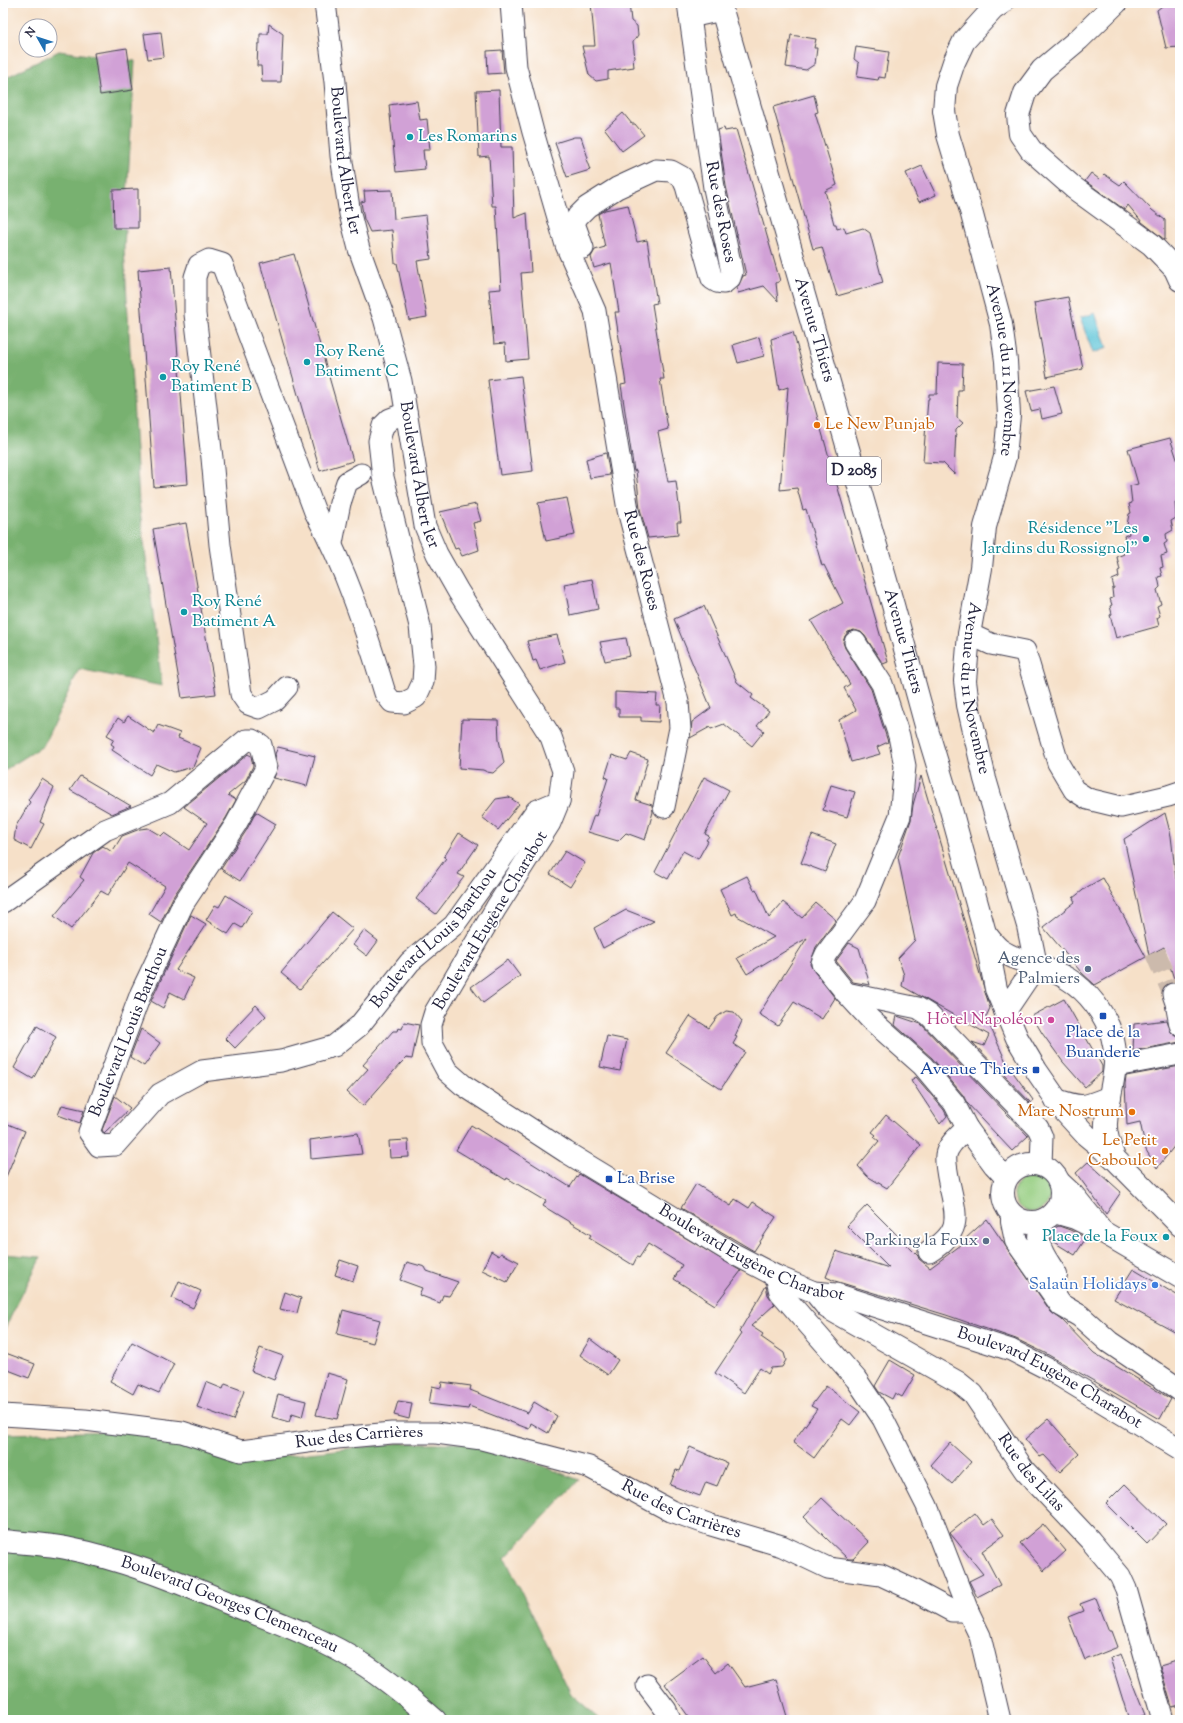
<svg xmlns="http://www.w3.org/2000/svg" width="1183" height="1723" viewBox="0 0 1183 1723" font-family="'Sorts Mill Goudy',serif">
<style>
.green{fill:#96ce81;stroke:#5c785e}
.forest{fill:#78b16f;stroke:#4d6a55}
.water{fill:#59c2d6;stroke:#3e7288}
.building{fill:#d1a1d6}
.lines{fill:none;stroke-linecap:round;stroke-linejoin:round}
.street-tunnel{stroke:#ccbaac;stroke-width:21;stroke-dasharray:21 10;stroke-linecap:butt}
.street-casing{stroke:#423e50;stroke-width:23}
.secondary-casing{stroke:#423e50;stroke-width:24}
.primary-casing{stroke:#423e50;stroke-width:24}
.street{stroke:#fff;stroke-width:21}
.secondary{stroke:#fff;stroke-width:22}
.primary{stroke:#fff;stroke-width:22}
.culture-dot{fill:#0f9aa8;stroke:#fff;stroke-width:1.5}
.food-dot{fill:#e8710a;stroke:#fff;stroke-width:1.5}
.service-dot{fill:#5c6f8a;stroke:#fff;stroke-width:1.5}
.transit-dot{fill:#1a4fb4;stroke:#fff;stroke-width:1.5}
.hotel-dot{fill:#d1479c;stroke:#fff;stroke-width:1.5}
.shop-dot{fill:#3f7fe0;stroke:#fff;stroke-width:1.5}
.labels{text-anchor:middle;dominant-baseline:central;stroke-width:3.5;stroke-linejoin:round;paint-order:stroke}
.shield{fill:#fff;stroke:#646476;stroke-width:1}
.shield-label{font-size:16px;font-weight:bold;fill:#22223b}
.culture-label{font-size:17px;fill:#0d838f;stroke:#fff;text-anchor:start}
.street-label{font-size:17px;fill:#22223b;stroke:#fff}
.food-label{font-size:17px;fill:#c56008;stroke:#fff;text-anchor:end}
.service-label{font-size:17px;fill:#4e5e75;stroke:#fff;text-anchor:end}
.hotel-label{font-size:17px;fill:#b23c85;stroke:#fff;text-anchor:end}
.transit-label{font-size:17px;fill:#164399;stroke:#fff}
.shop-label{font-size:17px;fill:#366cbe;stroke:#fff;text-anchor:end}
</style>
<rect width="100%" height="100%" fill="#fff"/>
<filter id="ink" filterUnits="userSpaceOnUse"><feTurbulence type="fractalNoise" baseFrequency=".025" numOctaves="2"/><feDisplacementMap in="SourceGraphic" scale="8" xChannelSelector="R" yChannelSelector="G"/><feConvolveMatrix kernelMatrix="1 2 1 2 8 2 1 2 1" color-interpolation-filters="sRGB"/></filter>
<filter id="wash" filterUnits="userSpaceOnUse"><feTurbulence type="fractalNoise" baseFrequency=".012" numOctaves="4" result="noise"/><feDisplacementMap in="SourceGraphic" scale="16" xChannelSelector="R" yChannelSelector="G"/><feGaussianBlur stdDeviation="0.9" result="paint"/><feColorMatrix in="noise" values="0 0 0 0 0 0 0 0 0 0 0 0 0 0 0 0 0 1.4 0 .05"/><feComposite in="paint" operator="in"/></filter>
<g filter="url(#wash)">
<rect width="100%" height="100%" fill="#f6e0c8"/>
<circle class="green" cx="1032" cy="1194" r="18"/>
<g class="forest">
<path d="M59,51L135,61L124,248L139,502L162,686L79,669L43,746L3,771V79Z"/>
<path d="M3,1254L41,1257L3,1332Z"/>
<path d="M124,1431L246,1460L399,1443H483L579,1480L505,1558L571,1694L601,1720H3V1434Z"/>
</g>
<path class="water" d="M1095,313L1107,348L1093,353L1080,318Z"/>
<g id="blocks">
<g class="building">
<path d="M591,3H629L631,21L637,26L638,35L633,42L635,58H633L634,67L608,71V79L596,81L589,75L582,46H595Z"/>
<path d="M1166,3H1180V47L1166,48L1157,10Z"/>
<path d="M269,24L283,34L281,82H262L261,66H257L258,44H260V34H268Z"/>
<path d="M161,32L164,57L148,59L144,34Z"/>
<path d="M791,35L816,39L814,48H817L815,64L806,70L786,67Z"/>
<path d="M856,47L889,52L885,78L879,77L878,80L857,77L859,63L854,59Z"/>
<path d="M127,48L133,90L100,95L94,53Z"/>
<path d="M502,50L504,73L488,74L487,51Z"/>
<path d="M499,90L501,147H512L514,218L527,213L531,272L521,273L528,359L506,361L505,343L494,344L489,290L501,289L496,206H492L489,156L479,157L476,91Z"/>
<path d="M814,95L818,112L815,113L837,185L825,191L834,224H836L837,229L844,227L846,233L863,228L870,233L883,283L837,296L822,247L813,249L773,107Z"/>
<path d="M417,101L420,120L427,119L430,150H423L425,169L396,172L389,105Z"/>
<path d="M623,113L632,124H635L644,135L622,151L605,129Z"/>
<path d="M724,128L725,131L736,129L780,281L776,283L778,301L764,286L738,293L737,288L743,276L746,275L726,186L718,130Z"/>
<path d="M574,137H581L588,158L586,159L590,170L567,177L555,143Z"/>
<path d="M922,166L936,195L919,202L906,173Z"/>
<path d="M1091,173L1099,179L1104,174L1120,185L1124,181L1152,210L1165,220V240L1142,222L1128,205L1125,210L1085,181Z"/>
<path d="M138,189V228H114L113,190Z"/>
<path d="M392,190L394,219L426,215L431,259L417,261L427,317L409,320L397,263H395L392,230L370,232L364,219L361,202L365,201L364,191Z"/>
<path d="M628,205L637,242L647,240L657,303L652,304L664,379H660L668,429L658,432L668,482L676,481L681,522H677L678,535L648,538L640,509L636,470L634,471L621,385L626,384L615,312H619L611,263L594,268L591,257L595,250L605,247L598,214L605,210Z"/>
<path d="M294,254L353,461L320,471L260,263Z"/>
<path d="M171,267L188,484L154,487L138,270Z"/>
<path d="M1068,297L1083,369L1047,377L1034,303Z"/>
<path d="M793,332L888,662L883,664L865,636L861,632L854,630L848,632L845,636L843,642L845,648L871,689L888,742L877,747L880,754L851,762L839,720L856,710L844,688L850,684L811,621L843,603L824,565L822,566L806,509L803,510L797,488L780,490L788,387L779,390L771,339Z"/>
<path d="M759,337L764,356L738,363L733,345Z"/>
<path d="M938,363L963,364L962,390H958L957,418L963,423L956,430L954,474L943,463L923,462L928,399H929V394H937Z"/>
<path d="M521,376L533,471L500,475L488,380Z"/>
<path d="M1054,386L1062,414L1042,419L1040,409L1031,411L1026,391Z"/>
<path d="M1170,438L1178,462L1180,491L1177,492L1179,500L1175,502L1176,518L1171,521L1173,530L1166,534L1167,542L1164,544L1167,554L1161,556L1163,567L1160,568L1162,576L1158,577L1160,587L1157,590L1161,604L1157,606L1160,616L1157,618L1159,626L1116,638L1110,615L1112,614L1110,606L1112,605L1110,599L1113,598L1112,589L1114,588L1112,580L1119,577L1118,571L1120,570L1117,557L1124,554L1121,546L1126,544L1124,536L1129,534L1127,525L1129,514L1131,513L1129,504L1132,503L1130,486L1138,484L1128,449Z"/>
<path d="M606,453L610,475L590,478L586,459Z"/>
<path d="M567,498L575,535L546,541L538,503Z"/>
<path d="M476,504L481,521L473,523L479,550L462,556L458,548L455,549L440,512Z"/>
<path d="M186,523L216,694L182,698L153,529Z"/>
<path d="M592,579L598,609L570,615L564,584Z"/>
<path d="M704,606L737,682L753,695L751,698L769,711L757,726L764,731L752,746L724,724L711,729L710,727L690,738L692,722L711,708L674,619Z"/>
<path d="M557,635L565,662L540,670L536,660L533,661L527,641Z"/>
<path d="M626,638L630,656L605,661L600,642Z"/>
<path d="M615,692L657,694L656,705H660L659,722L641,721V717H619V708H615Z"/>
<path d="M128,716L154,733L158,725L180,733L178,738L201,748L193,767L174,772L156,764L150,775L112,750L114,746L111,744L114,739L107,735L118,718L124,722Z"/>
<path d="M462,719L498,720L499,740L504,763L493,773L487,772L483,770L459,768Z"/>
<path d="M278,747L315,756L307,786L274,778L278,766L275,754Z"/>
<path d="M631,753L648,759L636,800L652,805L653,812L645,840L626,833L618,841L588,832L594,815L596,816L608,778L605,777L612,755L627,760Z"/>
<path d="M248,754L251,756L253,766L246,780L228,795L236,800L226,818L173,897L161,922L149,914L165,886L128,863L108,895L101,891L71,929L54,916L84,880L80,877L93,853L103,846L112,852L122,836L140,829L148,828L161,836L164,833L189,850L207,823L184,807Z"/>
<path d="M80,776L131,806L112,814L70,790Z"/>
<path d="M921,776L990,1008L986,1017L1007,1064L1033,1100L1031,1103L972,1042L984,1046L989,1035L902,986L904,975L898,958L915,940L898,857L911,820L913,805Z"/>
<path d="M704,777L729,790L705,834L709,836L706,840L708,841L698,859L683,851L668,879L655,872Z"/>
<path d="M42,779L54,787L40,822L44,824L31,849L14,840L16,826L30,802L28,800Z"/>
<path d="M831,785L855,792L847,817L823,810Z"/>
<path d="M509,797L519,804L498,830L482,817L496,799Z"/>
<path d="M256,812L276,824L240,881L221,869L246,831Z"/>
<path d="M1165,813L1171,836L1176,879L1180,875V984L1175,982L1164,947L1149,955L1124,839Z"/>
<path d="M459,833L478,845L458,874L464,877L436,914L416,899L446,858L444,857Z"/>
<path d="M812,835L836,844L825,872L801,863Z"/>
<path d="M565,851L585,863L570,887L550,874Z"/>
<path d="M747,876L754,890L756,889L769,918L783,902L802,918L816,903L836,920L816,947L810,964L813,970L835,998L822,1019L794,1002L778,1026L759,1014L807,938L747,974L737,958L774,937L737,916L736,913L732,915L720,889Z"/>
<path d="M1103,878L1146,957L1095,985L1081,972L1043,927L1075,902L1073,898L1087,887Z"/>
<path d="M226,895L252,911L242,928L235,924L228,934L206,920L215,905L219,907Z"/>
<path d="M626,910L654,921L603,948L594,928Z"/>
<path d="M332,912L353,929L300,989L281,973Z"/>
<path d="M191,915L206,924L176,970L194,978L184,999L170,992L163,1008L151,1001Z"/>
<path d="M364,930L378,941L367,956L353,945Z"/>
<path d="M849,943L859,948L870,985L853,982L836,961Z"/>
<path d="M508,960L520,976L483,1003L471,987Z"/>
<path d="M1064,999L1102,1066V1072L1085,1087L1063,1062L1042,1033L1032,1016Z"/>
<path d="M256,1005L266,1016L235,1048L225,1038Z"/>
<path d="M726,1011L734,1012L742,1021L735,1036L737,1037L733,1044L745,1052L721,1089L666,1053L690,1016L709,1028L717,1017Z"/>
<path d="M897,1016L921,1024L1028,1136L1012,1151L967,1103L963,1095L932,1058L895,1025Z"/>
<path d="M1167,1020L1171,1032L1176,1036L1180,1037V1042L1133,1051L1134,1024Z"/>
<path d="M404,1022L419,1025L412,1059L406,1058L400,1064L363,1106L347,1092L368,1069L363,1065L393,1031H397L398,1028L402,1029Z"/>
<path d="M37,1026L56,1037L33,1079L14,1068Z"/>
<path d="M141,1029L160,1043L144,1066L130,1057Z"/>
<path d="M607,1036L627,1040L620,1071L600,1067Z"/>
<path d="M1180,1066V1139L1157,1168L1146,1150L1140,1122L1127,1125L1125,1084L1126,1076Z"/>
<path d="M916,1077L944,1110L947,1116L940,1124L911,1080Z"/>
<path d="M115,1096L130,1108L104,1133L102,1130Z"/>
<path d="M62,1105L84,1110L80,1123L58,1115Z"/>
<path d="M886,1115L921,1145L887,1188L867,1176L858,1166L879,1141L874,1137L876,1135L872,1132Z"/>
<path d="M3,1122L25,1131L3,1184Z"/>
<path d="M471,1125L570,1187L579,1174L741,1271L715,1305L674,1279L682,1265L648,1244L639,1258L637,1257L633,1265L589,1238L591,1235L543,1206L546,1201L507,1178L506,1180L456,1150Z"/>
<path d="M358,1133L362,1154L311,1159L310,1140Z"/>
<path d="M408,1140L409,1157L390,1158L389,1141Z"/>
<path d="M1088,1162L1121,1192L1106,1214L1076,1173Z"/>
<path d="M696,1184L731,1206L735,1199L749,1208L753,1202L776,1217L754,1251L681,1208Z"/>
<path d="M867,1205L918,1256L919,1259L930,1268L965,1242V1239L987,1219L1051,1312L1062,1320L1094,1353L1171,1399L1160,1419L1045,1353L1016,1339L946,1315L835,1281L826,1277L836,1251L889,1268L847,1226Z"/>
<path d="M1059,1226L1070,1230L1086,1238L1075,1255L1052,1241L1054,1228Z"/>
<path d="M491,1251L499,1256L501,1253L519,1262L507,1282L482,1270Z"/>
<path d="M340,1260L358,1266L353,1281L335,1275Z"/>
<path d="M407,1262L425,1267L427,1271L458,1282L449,1296L443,1295L440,1303L419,1295L422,1288L400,1280Z"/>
<path d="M1133,1269L1180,1297V1335L1114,1299Z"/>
<path d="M179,1281L201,1291L193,1308L172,1298Z"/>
<path d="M766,1286L768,1295L775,1304L751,1326L763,1334L761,1337L784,1353L786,1360L782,1367L771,1368L768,1374L760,1368L744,1393L715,1373L741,1334L739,1332Z"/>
<path d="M285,1292L301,1298L297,1313L280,1309Z"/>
<path d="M343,1310L380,1320L373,1343L337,1334Z"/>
<path d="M590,1339L618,1360L608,1375L580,1355Z"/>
<path d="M132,1342L174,1364L159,1393L138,1384L133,1394L110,1381Z"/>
<path d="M260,1348L283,1356L274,1380L251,1371Z"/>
<path d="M3,1352L35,1364L29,1378L3,1368Z"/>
<path d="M890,1360L915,1375L902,1397L895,1393L892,1399L879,1392L875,1386Z"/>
<path d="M327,1373L348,1379L337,1419L316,1415Z"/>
<path d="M206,1382L223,1389L225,1384L244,1391L233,1420L197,1407Z"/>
<path d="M442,1382L471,1386L470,1390L528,1413L534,1402L557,1416L548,1433L531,1423L529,1429L469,1406L468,1409L429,1404L432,1386L441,1388Z"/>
<path d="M826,1386L860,1412L850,1425L842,1419L814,1458L793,1442L817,1409L811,1406Z"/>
<path d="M278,1394L306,1401L302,1417L292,1414L289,1422L272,1417Z"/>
<path d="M398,1401L412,1403L409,1419L394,1415Z"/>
<path d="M1048,1419L1079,1454L1060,1472L1044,1455L1040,1457L1025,1439Z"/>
<path d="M950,1443L971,1462L952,1484L931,1465Z"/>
<path d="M690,1447L727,1463L717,1486L706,1482L700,1496L670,1485L676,1470L680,1471Z"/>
<path d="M1125,1484L1166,1524L1147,1544L1106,1503Z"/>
<path d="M822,1498L869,1542L853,1559H848L804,1517Z"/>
<path d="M975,1513L984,1525L992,1519L1004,1535L982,1551L1000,1585L977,1597L969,1581L983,1574L950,1533Z"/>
<path d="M1043,1524L1066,1551L1044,1571L1020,1543Z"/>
<path d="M1096,1598L1109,1631H1112L1118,1647L1085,1660L1068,1617L1083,1611L1080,1604Z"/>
<path d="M1121,1654L1145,1715L1129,1720L1110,1658Z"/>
<path d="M703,1656L716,1673L728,1663L745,1687L776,1679L788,1720H691L665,1684Z"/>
<path d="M1180,1660V1705L1172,1707L1160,1666Z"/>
</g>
</g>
</g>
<g filter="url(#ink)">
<use href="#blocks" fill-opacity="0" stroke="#423e50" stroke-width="1"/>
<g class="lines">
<path class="street-tunnel" d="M1155,952L1173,994"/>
<g class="street-casing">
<g id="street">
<path id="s1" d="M325,3L335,82L341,156L350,214L359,249L384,318L401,381L425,526L437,554L458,591L551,737L563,771L559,801L550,823L496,908L435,1012L431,1025L432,1043L447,1071L463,1085L566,1152L734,1254L776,1276L814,1292L836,1294L1011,1350L1048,1369L1180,1449"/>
<path id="s2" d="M511,3L516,67L533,132L566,245L595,311L628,510L678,702L680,728L664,807"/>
<path d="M690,17L722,10"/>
<path d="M583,248L574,223L578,216L587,207L617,188L656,170L671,171L682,177L686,186L712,279L717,282L724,283L730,278L732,272L714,188L688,3"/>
<path d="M332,543L340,503L347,482L361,474"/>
<path d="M969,634L991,644L1025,651L1058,763L1074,790L1088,799L1121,807L1168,796L1180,792"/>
<path d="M855,642L882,684L899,736L905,766L900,816L865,901L826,954L822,963L846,993L870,1019L923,1066L954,1103L967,1128L994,1165L1006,1178"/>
<path d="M287,687L275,700L259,708L248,704L241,694L220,545L212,458L195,314V277L199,265L209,260L222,264L315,512C346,569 366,630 385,693L392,702L404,703L416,697L423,682L424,666L420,626L383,477L379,441L383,426L390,419L406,413"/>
<path id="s3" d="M3,902L105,830L170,803L246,740H252L261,745L266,768L236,824L183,904L141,993L89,1132L99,1146L115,1145L160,1094L202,1071L281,1061L334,1046L359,1026L410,962L454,925L536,811L559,801"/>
<path d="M846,993L918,1008L929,1015L1038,1128L1042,1137L1041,1165"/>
<path d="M1173,994L1176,1003L1180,1025"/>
<path d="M1116,1066L1180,1054"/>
<path d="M929,1252C966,1229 955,1214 948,1177C947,1171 945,1161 946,1155C948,1144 959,1136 967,1128"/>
<path d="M776,1276L780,1292L856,1379L883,1419L927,1506L968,1611L980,1636L1000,1720"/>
<path id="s4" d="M814,1292L827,1308L958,1382L973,1394L1025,1471L1090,1540L1120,1576L1126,1589L1163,1720"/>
<path id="s5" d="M3,1415L85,1420L182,1432L241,1451L337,1438L392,1433H436L482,1439L589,1467L671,1511L711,1525L782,1546L828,1568L881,1575L911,1589L952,1611H968"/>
<path d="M647,1685L666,1710L670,1720"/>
</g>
</g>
<g class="secondary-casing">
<g id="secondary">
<path id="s6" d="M1002,3L993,9L964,41L954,62L946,86L944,111L948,135L971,211L1001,324L1006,361L1009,415L1005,457L985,527L981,568L969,634L965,681L968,705L985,779L1028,926L1036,965"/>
<path d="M1116,3L1079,39L1042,70L1025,93L1018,115L1020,134L1031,150L1074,188L1151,244L1175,269L1180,280"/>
<circle cx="1032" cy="1193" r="29"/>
<path d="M1059,1182L1073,1195L1099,1227"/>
<path d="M1054,1212L1075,1218L1103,1232L1180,1277"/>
<path d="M1012,1215V1222L1016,1241L1061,1305L1080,1316L1109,1342L1180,1390"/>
<path d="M1043,1220C1033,1247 1043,1253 1056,1275"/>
<path id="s7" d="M3,1541C24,1543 45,1544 66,1548C122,1559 174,1580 226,1602C272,1620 325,1639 366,1666C390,1682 413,1701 435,1720"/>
</g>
</g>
<g class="primary-casing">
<g id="primary">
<path id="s8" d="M720,3L893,605L928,733L948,799L985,933L996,989L1017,1038L1036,1070L1065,1112L1086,1135L1114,1158L1180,1225"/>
<path d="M985,933C989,938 993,944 999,949C1019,964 1047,965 1068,979C1088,991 1105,1014 1112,1036C1121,1067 1108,1092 1106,1123C1105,1135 1110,1146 1114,1158"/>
<path d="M1005,1011L1036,965"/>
<path d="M1056,1100C1083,1109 1083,1108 1110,1097"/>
</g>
</g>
<use href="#street" class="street"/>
<use href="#secondary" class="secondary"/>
<use href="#primary" class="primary"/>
</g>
</g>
<g class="culture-dot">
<circle cx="410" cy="137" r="4"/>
<circle cx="307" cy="362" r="4"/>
<circle cx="163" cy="377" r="4"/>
<circle cx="1146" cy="539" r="4"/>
<circle cx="184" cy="612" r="4"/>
<circle cx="1166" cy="1237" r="4"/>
</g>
<g class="food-dot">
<circle cx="817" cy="425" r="4"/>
<circle cx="1132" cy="1112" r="4"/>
<circle cx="1165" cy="1151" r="4"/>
</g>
<g class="service-dot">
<circle cx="1088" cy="969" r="4"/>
<circle cx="986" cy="1241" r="4"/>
</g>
<g class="transit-dot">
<rect x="1099" y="1012" width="8" height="8" rx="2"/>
<rect x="1032" y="1066" width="8" height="8" rx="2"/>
<rect x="605" y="1175" width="8" height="8" rx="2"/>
</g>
<circle class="hotel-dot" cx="1051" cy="1020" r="4"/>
<circle class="shop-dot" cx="1155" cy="1285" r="4"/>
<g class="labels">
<rect class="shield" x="827" y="457" width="54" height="28" rx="3"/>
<g class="shield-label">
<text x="854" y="471">D 2085</text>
</g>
<g class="culture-label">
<text x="418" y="137">Les Romarins</text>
<text x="315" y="352">Roy René<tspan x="315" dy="20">Batiment C</tspan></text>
<text x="171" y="367">Roy René<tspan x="171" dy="20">Batiment B</tspan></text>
<text x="1138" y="529" text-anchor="end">Résidence "Les<tspan x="1138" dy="20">Jardins du Rossignol"</tspan></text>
<text x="192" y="602">Roy René<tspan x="192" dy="20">Batiment A</tspan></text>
<text x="1158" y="1237" text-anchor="end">Place de la Foux</text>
</g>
<g class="street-label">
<text stroke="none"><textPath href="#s1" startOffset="159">Boulevard Albert Ier</textPath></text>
<text transform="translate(720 212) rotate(79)">Rue des Roses</text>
<text stroke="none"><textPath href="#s8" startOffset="340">Avenue Thiers</textPath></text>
<text stroke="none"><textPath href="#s6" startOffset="394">Avenue du 11 Novembre</textPath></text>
<text stroke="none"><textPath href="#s1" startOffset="483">Boulevard Albert Ier</textPath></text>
<text stroke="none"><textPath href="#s2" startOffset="575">Rue des Roses</textPath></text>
<text stroke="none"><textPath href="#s8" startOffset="664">Avenue Thiers</textPath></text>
<text stroke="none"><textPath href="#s6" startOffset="718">Avenue du 11 Novembre</textPath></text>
<text transform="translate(491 921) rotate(-59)">Boulevard Eugène Charabot</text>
<text stroke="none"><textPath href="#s3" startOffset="1172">Boulevard Louis Barthou</textPath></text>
<text transform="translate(129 1032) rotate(-68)">Boulevard Louis Barthou</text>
<text stroke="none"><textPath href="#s1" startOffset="1512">Boulevard Eugène Charabot</textPath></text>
<text stroke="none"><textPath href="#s1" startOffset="1837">Boulevard Eugène Charabot</textPath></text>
<text stroke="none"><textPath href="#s5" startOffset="361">Rue des Carrières</textPath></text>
<text stroke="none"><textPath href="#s4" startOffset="288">Rue des Lilas</textPath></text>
<text stroke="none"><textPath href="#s5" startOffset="697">Rue des Carrières</textPath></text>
<text stroke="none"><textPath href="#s7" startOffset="237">Boulevard Georges Clemenceau</textPath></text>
</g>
<g class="food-label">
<text x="825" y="425" text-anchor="start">Le New Punjab</text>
<text x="1124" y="1112">Mare Nostrum</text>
<text x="1157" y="1141">Le Petit<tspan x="1157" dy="20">Caboulot</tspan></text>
</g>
<g class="service-label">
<text x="1080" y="959">Agence des<tspan x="1080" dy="20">Palmiers</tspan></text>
<text x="978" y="1241">Parking la Foux</text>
</g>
<g class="hotel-label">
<text x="1043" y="1020">Hôtel Napoléon</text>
</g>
<g class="transit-label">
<text x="1103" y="1033">Place de la<tspan x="1103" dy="20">Buanderie</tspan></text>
<text x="1028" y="1070" text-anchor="end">Avenue Thiers</text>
<text x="617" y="1179" text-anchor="start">La Brise</text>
</g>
<g class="shop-label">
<text x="1147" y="1285">Salaün Holidays</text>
</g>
</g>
<rect width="1183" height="1723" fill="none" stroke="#fff" stroke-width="16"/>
<g transform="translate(38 38) rotate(309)"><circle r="19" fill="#ffffff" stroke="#a7a7b1"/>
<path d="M0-3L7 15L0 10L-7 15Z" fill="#1f6fb2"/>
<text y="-6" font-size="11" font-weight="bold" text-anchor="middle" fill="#22223b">N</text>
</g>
</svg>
